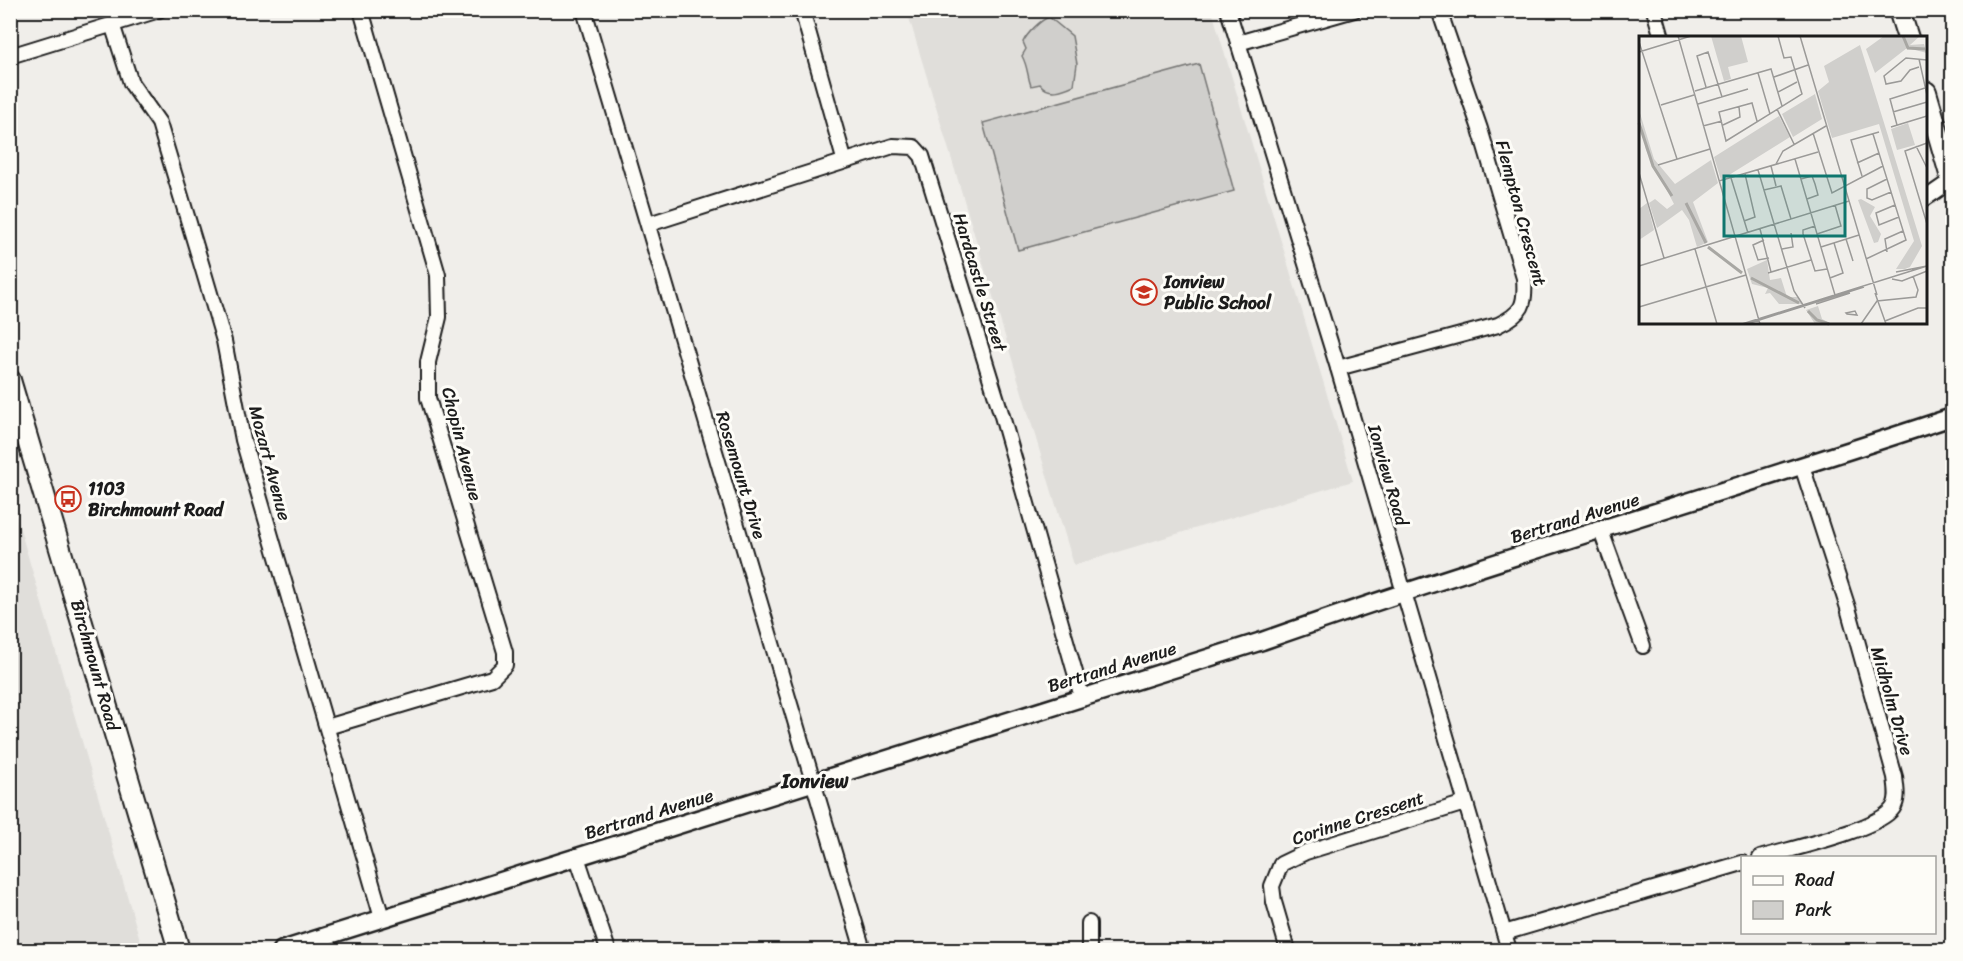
<svg xmlns="http://www.w3.org/2000/svg" width="1963" height="961" viewBox="0 0 1963 961" font-family="Sriracha,sans-serif">
<style>
.built{fill:#e0deda}
.green{fill:#d0cfcc;stroke:#767674;stroke-width:1.5}
.lines{fill:none;stroke-linecap:round;stroke-linejoin:round}
.minor-casing{stroke:#1c1c1c;stroke-width:18}
.tertiary-casing{stroke:#1c1c1c;stroke-width:21}
.secondary-casing{stroke:#1c1c1c;stroke-width:24}
.minor{stroke:#fdfcf7;stroke-width:14}
.tertiary{stroke:#fdfcf7;stroke-width:16}
.secondary{stroke:#fdfcf7;stroke-width:20}
.labels{text-anchor:middle;dominant-baseline:central;stroke-width:6;stroke-linejoin:round;paint-order:stroke}
.street-label{font-size:18px;fill:#1c1c1c;stroke:#fdfcf7}
.poi-label{font-size:18px;font-weight:bold;fill:#1c1c1c;stroke:#fdfcf7;text-anchor:start}
.neighbourhood-label{font-size:20px;font-weight:bold;fill:#1c1c1c;stroke:#fdfcf7}
.inset-river{fill:none;stroke:#a8a7a3;stroke-width:3}
.inset-road{fill:none;stroke:#9b9a98;stroke-width:1.5}
.view{fill:#0f766e;fill-opacity:0.15;stroke:#0f766e;stroke-width:3}
.inset-edge{fill:none;stroke:#1c1c1c;stroke-width:3}
</style>
<rect width="100%" height="100%" fill="#f0eeea"/>
<filter id="ink" filterUnits="userSpaceOnUse"><feTurbulence type="fractalNoise" baseFrequency=".0167" numOctaves="2"/><feDisplacementMap in="SourceGraphic" scale="12" xChannelSelector="R" yChannelSelector="G"/><feConvolveMatrix kernelMatrix="1 2 1 2 8 2 1 2 1" color-interpolation-filters="sRGB"/></filter>
<g filter="url(#ink)">
<g class="built">
<path d="M907,11H1212L1353,481L1074,565Z"/>
<path d="M11,498L143,950H11Z"/>
</g>
<g class="green">
<path d="M1049,17L1072,36L1077,64L1074,85C1063,90 1049,96 1040,84L1031,86C1027,75 1028,67 1022,56L1026,49L1023,42C1027,34 1040,20 1049,17Z"/>
<path d="M1199,64L1234,191L1018,250L983,123Z"/>
</g>
<g class="lines">
<g class="minor-casing">
<g id="minor">
<path d="M584,10L863,950"/>
<path d="M802,10L844,159"/>
<path d="M1228,10L1338,368L1509,950"/>
<path d="M1654,10L1662,38"/>
<path d="M112,24L131,83L159,123L204,273L224,341L243,440L382,918"/>
<path d="M1238,43L1354,10"/>
<path d="M10,56L159,10"/>
<path d="M1926,198L1952,180"/>
<path d="M649,224L893,146L914,147L922,156L1002,416L1082,697"/>
<path d="M1338,368L1498,325C1523,313 1526,305 1524,278L1480,129L1439,10"/>
<path d="M1601,531L1643,646"/>
<path d="M327,727L492,678L505,665V652L428,398V362L439,317L438,275L361,10"/>
<path d="M577,857L608,950"/>
<path d="M1760,858C1789,849 1878,830 1893,808C1899,799 1896,787 1895,777L1848,608L1802,466"/>
<path d="M1089,923V950"/>
<path d="M1504,933L1742,863"/>
<path d="M1288,950L1274,902L1272,886L1281,864L1306,852L1465,803"/>
</g>
</g>
<g class="tertiary-casing">
<path id="tertiary" d="M282,950L1262,641C1490,561 1723,493 1952,417"/>
</g>
<g class="secondary-casing">
<g id="secondary">
<path d="M1899,10L1908,38"/>
<path d="M1926,92L1952,181"/>
<path d="M10,380L179,950"/>
</g>
</g>
<use href="#minor" class="minor"/>
<use href="#tertiary" class="tertiary"/>
<use href="#secondary" class="secondary"/>
</g>
</g>
<defs>
<g id="school-ring" transform="scale(1.35)"><circle r="9.5" fill="#fdfcf7" stroke="#c8321e" stroke-width="1.5"/><path d="M0-5L7-2L0 1L-7-2ZM-4 1L0 2.5L4 1V4Q0 6-4 4Z" fill="#c8321e"/></g>
<g id="bus-ring" transform="scale(1.35)"><circle r="9.5" fill="#fdfcf7" stroke="#c8321e" stroke-width="1.5"/><path d="M-5-6H5V4H4V6H2V4H-2V6H-4V4H-5ZM-3.5-4V0h7V-4ZM-3.5 1.2v1.5H-2V1.2ZM2 1.2v1.5H3.5V1.2Z" fill="#c8321e"/></g>
</defs>
<g fill-rule="evenodd">
<use href="#school-ring" x="1144" y="292"/>
<use href="#bus-ring" x="68" y="499"/>
</g>
<g class="labels">
<g class="street-label">
<text transform="translate(1521 213) rotate(75)">Flempton Crescent</text>
<text transform="translate(980 282) rotate(73)">Hardcastle Street</text>
<text transform="translate(462 444) rotate(76)">Chopin Avenue</text>
<text transform="translate(270 463) rotate(75)">Mozart Avenue</text>
<text transform="translate(741 475) rotate(73)">Rosemount Drive</text>
<text transform="translate(1388 475) rotate(74)">Ionview Road</text>
<text transform="translate(1575 518) rotate(-17)">Bertrand Avenue</text>
<text transform="translate(95 665) rotate(74)">Birchmount Road</text>
<text transform="translate(1112 667) rotate(-17)">Bertrand Avenue</text>
<text transform="translate(1892 701) rotate(74)">Midholm Drive</text>
<text transform="translate(649 814) rotate(-17)">Bertrand Avenue</text>
<text transform="translate(1358 818) rotate(-18)">Corinne Crescent</text>
</g>
<g class="poi-label">
<text x="1164" y="282">Ionview<tspan x="1164" dy="21">Public School</tspan></text>
<text x="88" y="489">1103<tspan x="88" dy="21">Birchmount Road</tspan></text>
</g>
<g class="neighbourhood-label">
<text x="815" y="781">Ionview</text>
</g>
</g>
<g transform="translate(1639 36)">
<rect width="288" height="288" fill="#f0eeea"/>
<path d="M72,0H102L109,26L89,31L92,43L85,45ZM245,0H281L271,9L285,8L288,17L268,12L236,37L227,13ZM221,9L283,210L271,231L266,233H257L275,205L240,88L193,102L179,55L190,46L185,30ZM176,58L183,83L154,101L143,78ZM0,74L15,123L36,148L72,124L79,147L54,166L69,206L58,211L50,184L43,174L18,192L10,167L16,163L28,173L35,168L7,114ZM140,80L151,101L82,144L75,121ZM269,87L276,109L258,114L252,93ZM222,163L236,171L231,180L242,198L239,206L235,207L219,164ZM8,167L15,194L0,204V173ZM128,224L131,244L142,242L148,261H159L163,268H140L131,257L126,258L129,252L113,248L108,233ZM179,270L183,283L193,288H176L167,274Z" fill="#d0cfcc"/>
<path class="inset-river" d="M264,0L269,12L286,13M0,87L14,130L33,160M47,167L67,207M69,211L103,237M112,242L160,267M169,275L178,284L190,288"/>
<path class="inset-road" d="M39,0L121,288M161,0L238,259M0,6L38,123M0,16L52,0M280,23L288,59M280,31L271,34L262,45L247,48L245,40L267,22L288,24M119,37L131,78M135,41L169,29M67,51L58,20L69,16L83,61M56,55L132,33L143,70M139,56L158,46M59,68L109,53M22,69L55,59M138,73L155,108M254,76L288,66M118,85L113,67L80,76L87,105L163,58L152,21L145,22L139,0M84,89L101,81L100,71M258,89L251,63L286,52M64,90L83,85M252,91L288,80M174,97L193,157L244,130M288,107L266,115L288,188M277,110L288,132M156,123L196,259M218,127L240,117M137,128L144,115L187,90M19,129L71,113M132,130L137,150M119,134L155,255L166,272M0,137L25,222M223,140L212,104L240,96M92,142L109,197M162,143L173,140L176,148L179,159L168,163M248,143L228,153V162L233,164L252,156M80,145L179,116M125,154L142,150L152,183M256,169L237,177L240,189L260,181M105,185L116,181L106,138M176,190L164,194V198L176,235L188,233M121,193L132,236M178,198L202,190L196,169M207,203L214,225M125,204L114,209L119,224L130,222M182,211L220,199M56,213L78,288M143,213L154,211L152,197M248,216L246,203L264,195M227,223L267,204L234,98M0,230L210,165M257,236L288,230M129,237L172,224M191,242L204,237L195,207M253,243L263,245L288,235M236,257L247,288M177,268L211,257M0,271L107,239M216,275L218,279L208,278L207,277ZM246,285L279,272H288M103,288L288,230M108,288L225,251M222,288L238,265L277,261L279,254L274,240"/>
<path class="view" d="M85,140H206V200H85Z"/>
<rect width="288" height="288" class="inset-edge"/>
</g>
<rect width="1963" height="961" fill="none" stroke="#fdfcf7" stroke-width="36"/>
<rect x="18" y="18" width="1927" height="925" fill="none" stroke="#1c1c1c" stroke-width="2" filter="url(#ink)"/>
<rect x="1741" y="856" width="195" height="78" fill="#fdfcf7" stroke="#a3a29f" stroke-width="1.5"/>
<rect x="1753" y="876" width="30" height="9" fill="#fdfcf7" stroke="#a3a29f" stroke-width="1.5"/>
<text x="1795" y="886" font-size="18" fill="#1c1c1c">Road</text>
<rect x="1753" y="901" width="30" height="18" fill="#d0cfcc" stroke="#a3a29f" stroke-width="1.5"/>
<text x="1795" y="916" font-size="18" fill="#1c1c1c">Park</text>
</svg>
